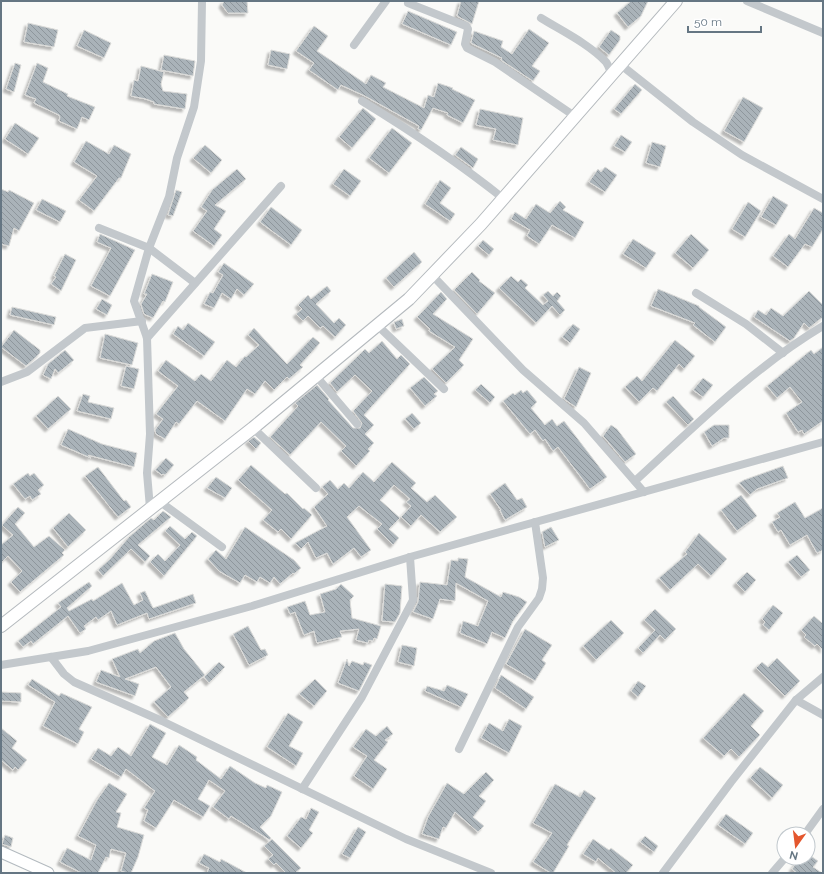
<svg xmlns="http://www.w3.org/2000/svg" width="824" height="874" viewBox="0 0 824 874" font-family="Raleway,sans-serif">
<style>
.building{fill:url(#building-back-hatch);stroke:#dcdcda;filter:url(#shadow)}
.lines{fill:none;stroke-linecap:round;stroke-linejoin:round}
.secondary-casing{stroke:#b3babf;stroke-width:13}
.primary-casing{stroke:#b5babe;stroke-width:14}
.street{stroke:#c3c8cc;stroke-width:8}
.secondary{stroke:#fff;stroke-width:11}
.primary{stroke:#fff;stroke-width:12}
</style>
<defs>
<pattern id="building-back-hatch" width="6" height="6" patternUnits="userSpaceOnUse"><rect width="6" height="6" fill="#aab3b9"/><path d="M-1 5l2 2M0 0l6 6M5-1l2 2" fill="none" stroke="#8e969c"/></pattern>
<filter id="shadow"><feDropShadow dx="-3" dy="3" stdDeviation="1" flood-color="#0004"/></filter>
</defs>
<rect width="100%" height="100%" fill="#fafaf8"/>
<g class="building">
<path d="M224,1H247L248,13H228L222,5Z"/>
<path d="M461,1H479L472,24L457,16Z"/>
<path d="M631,1H648L641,16L628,27L617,13Z"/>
<path d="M408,11L457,32L451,45L402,24Z"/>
<path d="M28,23L58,30L54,47L24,42Z"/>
<path d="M314,26L328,36L317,51L366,84L371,75L386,83L383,87L424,108L428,95L434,97L438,83L453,88L452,89L475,100L463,123L447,115L448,113L433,108L421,130L418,129L419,126L365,96L341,85L338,90L309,70L314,63L296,51Z"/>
<path d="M529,29L549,43L532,66L540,71L533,81L501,60L502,58L471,43L474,31L503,41L501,47L512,54Z"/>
<path d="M84,30L111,43L104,58L77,46Z"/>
<path d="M611,30L620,36V40L609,55L599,47Z"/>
<path d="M271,50L290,54L287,69L268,65Z"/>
<path d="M164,55L195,61L193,76L161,70Z"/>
<path d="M15,63L21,65L14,92L6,89Z"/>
<path d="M37,63L48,68L43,82L68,94L67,96L95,107L89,120L82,117L77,129L59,121L60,117L59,115L34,103L36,99L25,95Z"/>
<path d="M141,66L164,72L161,84L163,91L187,94L185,109L154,104V102L146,99L131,96L134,80L138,81Z"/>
<path d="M635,84L642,90L621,114L614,109Z"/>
<path d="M743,97L763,108L744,142L724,131Z"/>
<path d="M363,108L376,119L352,148L339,137Z"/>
<path d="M480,109L523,118L518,145L493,140L496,129L476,125Z"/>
<path d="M15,123L39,138L28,154L5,139Z"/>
<path d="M392,128L412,143L389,173L369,158Z"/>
<path d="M621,135L632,142L625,152L614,146Z"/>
<path d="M86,141L109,154L114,145L131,154L121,178H119L94,211L79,200L97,176L74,162Z"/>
<path d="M652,142L666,146L660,167L646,163Z"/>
<path d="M205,145L222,160L211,173L193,158Z"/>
<path d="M461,147L478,159L473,168L455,155Z"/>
<path d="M605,167L617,175L605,192L589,182L598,169L601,172Z"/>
<path d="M237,169L246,179L215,205L226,211L214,229L222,235L214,246L193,231L207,211L201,207L212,190Z"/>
<path d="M344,169L361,181L350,196L333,184Z"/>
<path d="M440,180L451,188L440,203L455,214L450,221L425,204Z"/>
<path d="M1,189L8,192L9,190L34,203L19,231L14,228L9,246L1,244Z"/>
<path d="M176,190L182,192L173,216L168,215Z"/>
<path d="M773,196L788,205L776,225L761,217Z"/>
<path d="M42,199L66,211L60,222L36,210Z"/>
<path d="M560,201L566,207L563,210L584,222L575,238L552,225L539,244L527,236L530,230L511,219L515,212L526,219L536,204L550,213Z"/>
<path d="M748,202L761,211L745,237L732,229Z"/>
<path d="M271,207L302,230L291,245L260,222Z"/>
<path d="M814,208L823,213V229L812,247L805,244L788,267L773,256L789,234L795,239Z"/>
<path d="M100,234L135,250L110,296L91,286L111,248L97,242Z"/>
<path d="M691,234L709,250L693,268L675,253Z"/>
<path d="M633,239L656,253L646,268L623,254Z"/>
<path d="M483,240L494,249L489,255L478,246Z"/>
<path d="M414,252L422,262L394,287L386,278Z"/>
<path d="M65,254L76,260L61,291L51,284L56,277L54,276Z"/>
<path d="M224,263L254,284L244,295L237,289L231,299L222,293L214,308L204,304L210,292L213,293L223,275L218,272Z"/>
<path d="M472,272L480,280L479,281L495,293L477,314L454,290Z"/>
<path d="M152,274L173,282L165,302L163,301L153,318L144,314L141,304L147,294H144Z"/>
<path d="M511,276L518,282L521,279L528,285L525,288L543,305L548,301L543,295L548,291L553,296L557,292L561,296L557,301L565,310L560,315L552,306L536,323L499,288Z"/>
<path d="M327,286L331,291L316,304L334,323L339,318L346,325L335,337L323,326L320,328L308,316L303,321L296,314L302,309L298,305L308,295L311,299Z"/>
<path d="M658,289L699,306V307L726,327L715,342L693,325L695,323L651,306Z"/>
<path d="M809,291L823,305V317L809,328L804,323L794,338L790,341L754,317L758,310L766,315L771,308L783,316Z"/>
<path d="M441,292L447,299L433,314L473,339L459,360L464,365L446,383L432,369L455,347L429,331L430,329L417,317Z"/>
<path d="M102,299L112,305L107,315L96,309Z"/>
<path d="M12,307L56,317L54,325L10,315Z"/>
<path d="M402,319L404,326L396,329L394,322Z"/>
<path d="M188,323L215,342L204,356L173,334L178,326L183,330Z"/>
<path d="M573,324L580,329L570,343L562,337Z"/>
<path d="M254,328L287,364L313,337L320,343L300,365L303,367L289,379L287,377L274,390L265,381L255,394L247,389L225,421L197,401L179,424L176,422L165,439L156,434L155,430L163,419L156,414L178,386L158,371L166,360L195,381L201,374L211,381L227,360L236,367L245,356L246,357L259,345L248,335Z"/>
<path d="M14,330L40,350V353L34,359L26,366L1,347Z"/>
<path d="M105,334L138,343L132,365L100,358Z"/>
<path d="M675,340L695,356L684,369L679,364L657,391L653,388L639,402L625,387L637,376L642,381Z"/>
<path d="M382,341L397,359L401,355L410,364L364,415L374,425L365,434L374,443L368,449L370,451L356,466L341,451L346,446L321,422L290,455L270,437L298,406L295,403L317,385L329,399L328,400L353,428H360L362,423L353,411L372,391L355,375L337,392L330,383L365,349L369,353Z"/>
<path d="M823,347V421L804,434L802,430L798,432L786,413L802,402L790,387L777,398L767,386L811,350L814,354Z"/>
<path d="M65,350L74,360L58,373L55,369L51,379L43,375L48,364Z"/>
<path d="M126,366L139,369L134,389L121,386Z"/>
<path d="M579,367L591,373L576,407L564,399Z"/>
<path d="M424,377L438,391L434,394L437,396L425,406L410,388Z"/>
<path d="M703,378L713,385L703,397L693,390Z"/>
<path d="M481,384L495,397L490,403L475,390Z"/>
<path d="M521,390L523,393L527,390L537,402L531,408L545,425L552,419L557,426L564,421L607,477L590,489L558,447L553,451L545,439L543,441L535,430L530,434L503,401L513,393L515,395Z"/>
<path d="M83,394L90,396L88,402L114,408L111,419L77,411Z"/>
<path d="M58,396L71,409L48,429L36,416Z"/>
<path d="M673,396L694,419L688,425L666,402Z"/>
<path d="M412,413L421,423L414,429L405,419Z"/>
<path d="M611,425L617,429L636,454L625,462L603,436Z"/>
<path d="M714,425H729V438H724L712,446L704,432Z"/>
<path d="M68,429L102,444L137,453L134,467L88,455L91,458L61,445Z"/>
<path d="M254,437L261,443L256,449L248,441Z"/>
<path d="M166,458L174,465L165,475L163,474L162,475L155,470Z"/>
<path d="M392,462L416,483L411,488L427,502L435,495L457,517L440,532L421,515L411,526L401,517L411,506L406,502L410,499L394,485L380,500L400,518L389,529L399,538L393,545L377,529L382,524L359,506L347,517L371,550L361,557L354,548L333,564L327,553L316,558L308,542L301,549L295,543L327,526L314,507L328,494L322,487L330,480L338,489L344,483L349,488L363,472L374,482Z"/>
<path d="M251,465L285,494L287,493L303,509L304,508L312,515L291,539L281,529L278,532L263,520L272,510L238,480Z"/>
<path d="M783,466L788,478L757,489L750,495L739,483L744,480Z"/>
<path d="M98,467L124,501L126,500L131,507L118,517L85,476Z"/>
<path d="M28,473L30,476L34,473L44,485L38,490L41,494L32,500L30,496L25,499L13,484Z"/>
<path d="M216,477L232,488L225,498L207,488Z"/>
<path d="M505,483L517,500L522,498L527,507L505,520L500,510H501L490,494Z"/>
<path d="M741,495L757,516L737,531L721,510Z"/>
<path d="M795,502L805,518L823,508V550L817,553L807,535L790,545L781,530L778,532L772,522L780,517L777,513Z"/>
<path d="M18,507L25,513L15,524L34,547L49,536L65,550L62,553L64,555L20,592L11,582L22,571L8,556L1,563V545L13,535L2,525Z"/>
<path d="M163,511L171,517L138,545L150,556L145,562L131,549L103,576L98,570L110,559L129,537L151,518L154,520Z"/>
<path d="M69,513L86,530L68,547L53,528Z"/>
<path d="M170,526L185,539L192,532L197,536L164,576L150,562L158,554L165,561L180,545L165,531Z"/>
<path d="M245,527L294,560L301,568L294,574L293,573L280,584L274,577L270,583L260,577L257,582L245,575L240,583L219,571L208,559L216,550L226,559Z"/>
<path d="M551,527L559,540L545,547L542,532Z"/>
<path d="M699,533L727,559L711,576L698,564L670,590L659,578L687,554L685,552Z"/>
<path d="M797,555L810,570L801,577L788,562Z"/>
<path d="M458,558L468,559L465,577L501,597L503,592L519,597L527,602L513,621L505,638L492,632L487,644L460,633L463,621L478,626L488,601L456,583L455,601L440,599L433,619L413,612L418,602L420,582L447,585L451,560L458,561Z"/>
<path d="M747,572L756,580L745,592L736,583Z"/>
<path d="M89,582L92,586L67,608L69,611L92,599L93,601L122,583L134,605L143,600L140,593L145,591L153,608L193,594L196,603L149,619L147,613L117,625L111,611L98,620L96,617L84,626L86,629L80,633L68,616L33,644L31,641L23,647L18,641L61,607L58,603Z"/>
<path d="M341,584L354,596L350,600L352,618L381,626L377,639L374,638L373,641L369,640L368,643L356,640L359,629L340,631L342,637L317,643L314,631L304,635L295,612L290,614L287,607L305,601L310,615L325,612L320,594L336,589Z"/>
<path d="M385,584L402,586L400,613L395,622L382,621Z"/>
<path d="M773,605L783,613L769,630L763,625L765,622L762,619Z"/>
<path d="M655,609L676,629L665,640L660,635L643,653L638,648L655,630L644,620Z"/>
<path d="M814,616L823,624V650L817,644L815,646L804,637L806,635L801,630Z"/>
<path d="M611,620L624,633L596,660L583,646Z"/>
<path d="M248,626L261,650L265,649L268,655L249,665L233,634Z"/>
<path d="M525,629L552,645L542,660L546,663L535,681L506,664Z"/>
<path d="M175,633L184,649L205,675L184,692L189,698L168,717L154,702L171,687L156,667L125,679L139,684L135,696L96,682L101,670L120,677L112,659L138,649L140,653L154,641Z"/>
<path d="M402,645L417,648L414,666L398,662Z"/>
<path d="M777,658L800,681L785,696L756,668L762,662L768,667Z"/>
<path d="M347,659L349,666L352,661L363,665L364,662L372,665L359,691L338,683Z"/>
<path d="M219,662L225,667L209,683L204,677Z"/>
<path d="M501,675L534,697L526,709L495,688Z"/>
<path d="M32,679L59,696L61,693L92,707L79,729L84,732L78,744L43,726L55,702L28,685Z"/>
<path d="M315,679L327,691L314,706L299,694Z"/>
<path d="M638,681L646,686L638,697L631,691Z"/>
<path d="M447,685L468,694L461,707L425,691L427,686L444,691Z"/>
<path d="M1,692L21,693V702L1,701Z"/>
<path d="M744,693L764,711L751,726L760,735L739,757L731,749L724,756L703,738Z"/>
<path d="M288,713L303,722L289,746L303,753L296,766L267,747Z"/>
<path d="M509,719L522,726L509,753L481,738L489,723L503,731Z"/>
<path d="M150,724L166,733L152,757L167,765L179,745L197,757L196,760L221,779L230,766L255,783L266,788L267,785L282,792L271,816L260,827L271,838L270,840L231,816L229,819L213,807L225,791L209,780L198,799L210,806L203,817L174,800L156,828L144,821L148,810L144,808L155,791L126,769L121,777L91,759L98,748L111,756L118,747L131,756Z"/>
<path d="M387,726L393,734L385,740L388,742L374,760L387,769L373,789L354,776L367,756L353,747L366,729L376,736Z"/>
<path d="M1,728L17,741L12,748L27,760L18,770L15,767L13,770L1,760Z"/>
<path d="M760,767L783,785L772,798L750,778Z"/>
<path d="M486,772L494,780L479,796L486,801L473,817L484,826L478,832L455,812L446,828L443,827L439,839L422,834L428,817L447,783L464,794Z"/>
<path d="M109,783L127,794L116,812L121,813L117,827L144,835L138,857L131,873H128L121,871L126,853L111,849L109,858L106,857L98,873H82L60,862L67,848L91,860L96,845L78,836L97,800Z"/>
<path d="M555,784L580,797L584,790L596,798L567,845L569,846L553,873H551L533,862L552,833L533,823Z"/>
<path d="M311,808L319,812L309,830L313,833L301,848L287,836L301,817L306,819Z"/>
<path d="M726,814L753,833L745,844L718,825Z"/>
<path d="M358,827L366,832L350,858L342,854Z"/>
<path d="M5,835L13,838L11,847L2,844Z"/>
<path d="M645,836L658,846L654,852L640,842Z"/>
<path d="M272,839L301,868L295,873H286L276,863L274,865L268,859L273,855L264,846Z"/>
<path d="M593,839L609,850L611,848L633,865L626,873H616L598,858L596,862L583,854Z"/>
<path d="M204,854L220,862L221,859L247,873H207L209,868L199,863Z"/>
<path d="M808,854L818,861L813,867L822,873H797L792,869L800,858H808Z"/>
</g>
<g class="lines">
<g class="secondary-casing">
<path id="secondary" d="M1,852L48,873"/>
</g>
<g class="primary-casing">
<path id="primary" d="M1,626L253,428L409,299L481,224L676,1"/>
</g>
<g class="street">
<path d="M747,1L823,33"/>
<path d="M408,3L466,26L468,29L465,44L467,48L495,62L576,117"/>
<path d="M541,18C562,31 589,44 606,62C609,66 610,71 612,76"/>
<path d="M354,45L386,1"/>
<path d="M621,65L693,122L742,155L823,199"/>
<path d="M362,101C411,131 459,163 504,199"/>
<path d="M99,228L149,248L195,283"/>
<path d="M431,274L523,370L584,423L644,492"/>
<path d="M696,293L746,324L783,353"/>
<path d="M377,325L444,389"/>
<path d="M147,338L281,186"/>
<path d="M316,376L357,424"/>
<path d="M1,382L27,372L85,328L142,321"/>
<path d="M253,428L316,488"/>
<path d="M635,481C695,426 753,368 823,326"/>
<path d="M159,501L222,547"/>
<path d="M150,508L147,473L150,434L147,338L134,301L149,248L169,197L177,158L194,107L201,61L202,1"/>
<path d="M51,657L64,674L74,682L162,721L406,839L491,873"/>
<path d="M1,665L88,651L252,606L410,557L823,442"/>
<path d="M796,700L823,715"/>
<path d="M459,749L518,627L539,598L542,589L543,578L535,522"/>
<path d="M302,789L362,697L413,600L410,557"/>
<path d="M805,834L823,809"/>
<path d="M663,873L731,782L796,700L823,677"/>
<path d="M772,873L785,858"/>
</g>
<use href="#secondary" class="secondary"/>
<use href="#primary" class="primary"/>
</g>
<rect width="824" height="874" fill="none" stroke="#657683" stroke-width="4"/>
<g transform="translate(796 846) rotate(194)"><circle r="19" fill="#ffffff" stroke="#c1c8cd"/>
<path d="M0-3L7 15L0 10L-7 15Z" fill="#e4572e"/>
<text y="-6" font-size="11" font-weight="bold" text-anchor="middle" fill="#657683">N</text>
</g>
<path d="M688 26v6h73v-6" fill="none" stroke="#657683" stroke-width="2"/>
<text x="694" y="26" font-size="12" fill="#657683" stroke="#ffffff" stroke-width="3" paint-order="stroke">50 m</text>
</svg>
